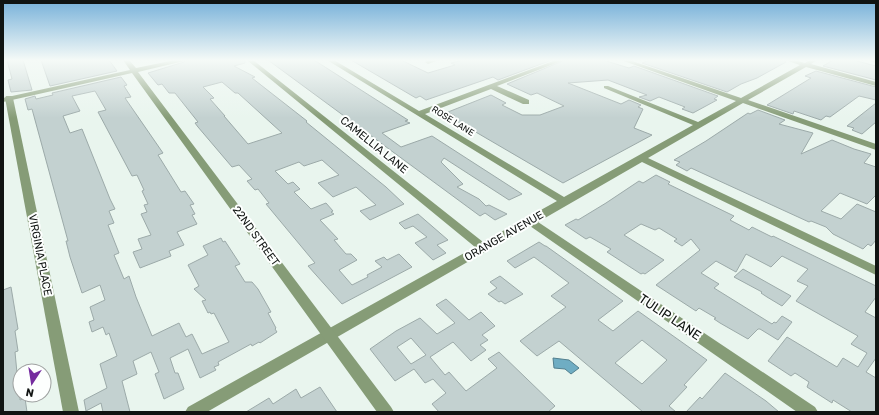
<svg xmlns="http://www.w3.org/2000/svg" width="879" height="415" viewBox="0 0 879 415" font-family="Rubik,sans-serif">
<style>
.water{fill:#6fadc3;stroke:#527f8e}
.building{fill:#c3d1d0;stroke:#9caaa9;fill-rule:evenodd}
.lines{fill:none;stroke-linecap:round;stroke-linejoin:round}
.minor{fill:#869c77;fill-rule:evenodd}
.tertiary{fill:#869c77;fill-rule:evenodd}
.labels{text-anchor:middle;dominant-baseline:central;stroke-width:4;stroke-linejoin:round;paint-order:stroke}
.far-street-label{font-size:9px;fill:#101412;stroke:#fdfffe}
.street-label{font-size:11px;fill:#101412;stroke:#fdfffe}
.near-street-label{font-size:13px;fill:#101412;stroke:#fdfffe}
</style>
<rect width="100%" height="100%" fill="#e9f5ee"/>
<path class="water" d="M553,358L569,360L579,368L571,374L565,369L554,368Z"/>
<g class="building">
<path d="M7,60H23L32,90L11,92L8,80L12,79Z"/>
<path d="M41,60H109L117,71L50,86Z"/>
<path d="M186,60H245V63L234,66L255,77L252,78L307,121L306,122L386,187L404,204L370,220L360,211L376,205L356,187L333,197L318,183L339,175L322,160L304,166L299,162L275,171L288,184L293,182L300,189L294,192L311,209L326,203L333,211L331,212L334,214L320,220L338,239L334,240L346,254H351L357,260L339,270L352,285L368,277L367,275L382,267L375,261L384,257L387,260L399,254L412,267L342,304L308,266L315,263L266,204L269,203L258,189L255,190L247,181L252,179L239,165L232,167L198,127L195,123L198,122L175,93H169L162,84L158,85L148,73L184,62ZM222,82L235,93H238L282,133L248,144L224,116H225L210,99L214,98L203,87Z"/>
<path d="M268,60H314L408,120L405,121L410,123L382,133L401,147L432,136L522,194L509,200L444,158L441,162L463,184L457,187L479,199L486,206L489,205L507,214L495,220L485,213L480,216Z"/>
<path d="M351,60H401L428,73L455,65L451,63L463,60H552L498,80L493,77L426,100L420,96L416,98Z"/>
<path d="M565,60H603L629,68L634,66L718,96L714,99L717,100L693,113L682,109L685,107L659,97L650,101L639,97L647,95L608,80L568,83L621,104L629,100L641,105L638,107L643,109L634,128L652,135L563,183L450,117L455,116L448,112L491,95L506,103L502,105L522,115H540L564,106L537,93L531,95L507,84Z"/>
<path d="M650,60H784L786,62L757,78L741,84L727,92L642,63Z"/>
<path d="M833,60H853L876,66V80L823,66Z"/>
<path d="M816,71L876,87V100L859,96L830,117L826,116L821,120L794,111L793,114L767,105L811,78L805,76Z"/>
<path d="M121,77L127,85L124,86L131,97L125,98L163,153L158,155L181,192L185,191L194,204L190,205L195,214L192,215L197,224L177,232L184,245L169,251L171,256L140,268L133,252L142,249L138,239L151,235L141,214L147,212L144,205L148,204L142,191L144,190L137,175L132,176L98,112L106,110L95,91L72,96L80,111L63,116L70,133L82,129L110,199L115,209L109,211L114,223L108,225L119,253L114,255L124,279L129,276L136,297L152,336L179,323L186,337L192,334L202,354L229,342L214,313L211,314L210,312L208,313L202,301L206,300L194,289L199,286L188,265L208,255L203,246L221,238L223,242L225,241L240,264L235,266L245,282H252L258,289L271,312L268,313L276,328L275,329L277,332L260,343L259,342L252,346L251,344L218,362L219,365L214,367L216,370L200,378L188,349L170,358L175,373H178L184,389L164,399L155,374L159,372L151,352L133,361L137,374L122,381L130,412H103L101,403L86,411L84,400L107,388L100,364L117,356L109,333L106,335L103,327L92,332L89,322L94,320L90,307L105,300L100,285L82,293L70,257L66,241H68L32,109L28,110L25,99L35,96L36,99L53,95L52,93Z"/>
<path d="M876,103V122L862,134L852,130L854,128L847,126Z"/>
<path d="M758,110L785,120L779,124L813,133L801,154L832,140L854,149L871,154L864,163L876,167V195L867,204L840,193L821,211L841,219L857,204L876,212V240L871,246L868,244L863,249L833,234L826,227L811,221L809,222L691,168L687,171L676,165L680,162L674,160L706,141L748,113L750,114Z"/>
<path d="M656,175L670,182L668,184L734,216L730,220L749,230L752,227L772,237L773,236L876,286V297L865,312L876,318V358L866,372L876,378V412H852L833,400L832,403L807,387L809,382L795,373L791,376L768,361L787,337L837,367L843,358L858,367L867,353L851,344L858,336L796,301L808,286L797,281L808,269L782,256L771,267L746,254L736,272L716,261L701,273L719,284L714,288L772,324L774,322L776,323L782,316L792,322L778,340L760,329H758L748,339L720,323L714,319L716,318L699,308L696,311L656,285L700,250L691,239L682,246L674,241L677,239L659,228L655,230L641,224L624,235L664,260L645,274L643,273L641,274L607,252L611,249L590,237L586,239L565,225L576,219L578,220L606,203L639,181L643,183Z"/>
<path d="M418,214L448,240L437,245L446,253L433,260L415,243L427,237L413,226L405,229L399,223Z"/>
<path d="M539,242L545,246H546L623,301L598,320L613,331L638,311L707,360L684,385L687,387L669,406L676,412H643L559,341L537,356L520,341L566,307L551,296L569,283L553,271L534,257L515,268L507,261ZM642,340L667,360L642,384L615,363Z"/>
<path d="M743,269L791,296L782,306L767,297L761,293L762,292L734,277Z"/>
<path d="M500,276L523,294L505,304L501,301L499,302L488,294L497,288L490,282Z"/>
<path d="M11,287L18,329L15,331L18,351L15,352L17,373L19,372L20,381V400L25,398L27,412H3V290Z"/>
<path d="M446,299L469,320L481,312L495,326L482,335L488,340L480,345L486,350L471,361L453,342L430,357L445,375L449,372L466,391L497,368L488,359L499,352L555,406L548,412H439L432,404L446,393L433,379L425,383L414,369L395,381L370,349L396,331L420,318L437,334L455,323L436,305ZM411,338L426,355L411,364L397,347Z"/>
<path d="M725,373L766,401L779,412H686L700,397L702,399Z"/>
<path d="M320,387L337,412H246L269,398L273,404L296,389L301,398Z"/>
</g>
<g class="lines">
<g class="minor">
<path d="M247,60H253L483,242L557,201L327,60H334L419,111L556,60H564L497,86L529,100V104H523L491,89L425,114L564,197L693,125L604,88V86H608L698,122L736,101L621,60H629L741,98L800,65L785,60H794L805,63L810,60H817L811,64L876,82V86L806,67L748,100L876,144V150L743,103L648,158L876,266V275L642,162L538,222L815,407L818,412H797L530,226L207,412H185L188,407L475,247Z"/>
<path d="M430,60H439L428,64L425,62Z"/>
<path d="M869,60H876V63L870,61Z"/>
<path d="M6,96H12L13,98L79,412H63L5,98Z"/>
</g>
<path class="tertiary" d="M123,60H129L136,68L175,60H185L184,61L138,72L391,407L394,412H377L132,73L3,102V98L130,70Z"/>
</g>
<linearGradient id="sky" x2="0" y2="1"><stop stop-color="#77b1d9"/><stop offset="0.51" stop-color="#f5faf7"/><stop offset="1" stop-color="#f5faf7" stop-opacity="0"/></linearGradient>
<rect width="879" height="118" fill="url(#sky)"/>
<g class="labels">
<g class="far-street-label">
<text transform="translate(453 121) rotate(32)">ROSE LANE</text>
</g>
<g class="street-label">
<text transform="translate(374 145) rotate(39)">CAMELLIA LANE</text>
<text transform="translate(256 236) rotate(54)">22ND STREET</text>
<text transform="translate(504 236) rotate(-30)">ORANGE AVENUE</text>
<text transform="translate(40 255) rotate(79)">VIRGINIA PLACE</text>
</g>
<g class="near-street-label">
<text transform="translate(670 317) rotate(34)">TULIP LANE</text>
</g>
</g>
<rect width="879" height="415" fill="none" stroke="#101412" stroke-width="8"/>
<g transform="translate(32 383) rotate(192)"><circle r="19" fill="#fdfffe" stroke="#9ea1a0"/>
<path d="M0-3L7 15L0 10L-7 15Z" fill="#752c9f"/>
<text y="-6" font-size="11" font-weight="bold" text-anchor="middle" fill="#101412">N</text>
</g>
</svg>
